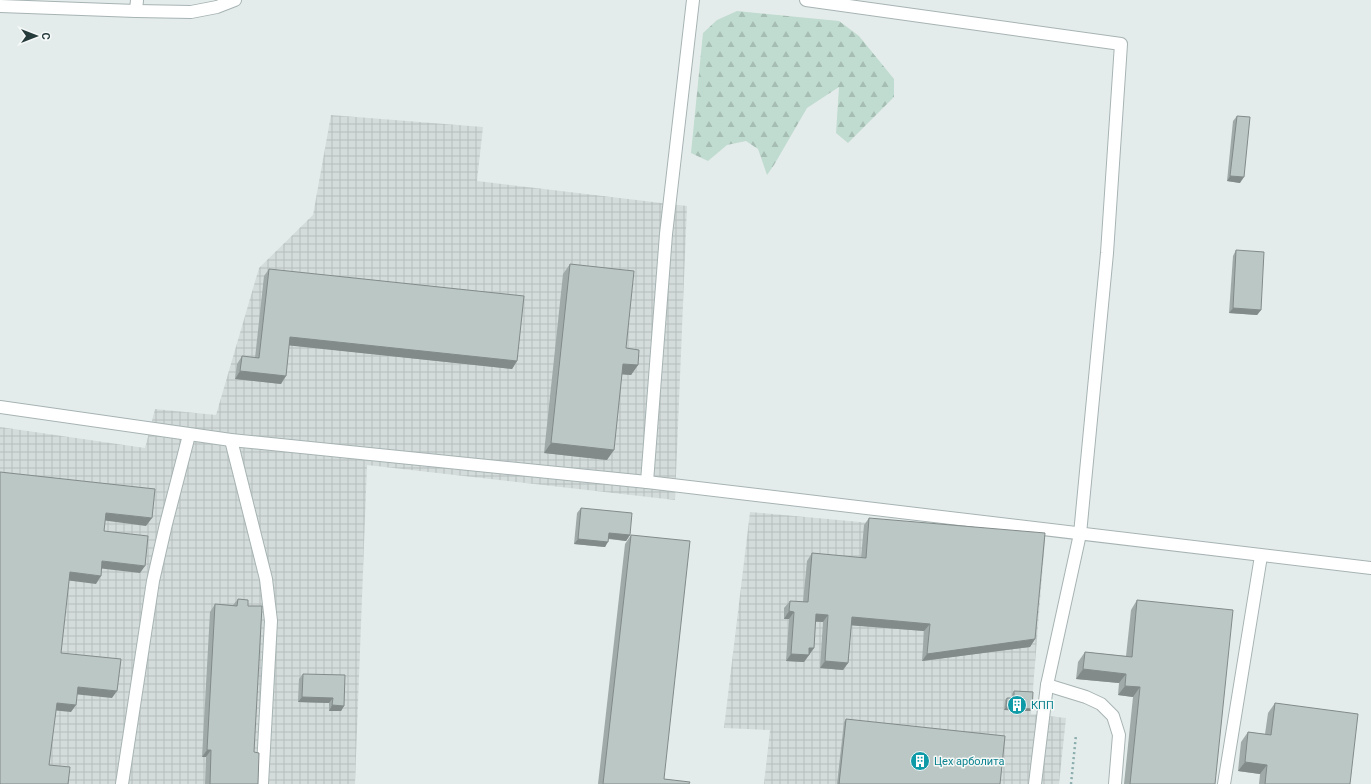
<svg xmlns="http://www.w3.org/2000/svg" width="1371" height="784" viewBox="0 0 1371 784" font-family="Roboto,sans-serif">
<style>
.industrial{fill:url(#industrial-grid)}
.forest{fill:url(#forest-firs)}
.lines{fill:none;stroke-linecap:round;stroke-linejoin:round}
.service-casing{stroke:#a7b3b3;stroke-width:14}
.path{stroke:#89acac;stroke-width:2.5;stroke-dasharray:2 3;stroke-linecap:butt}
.service{stroke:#fff;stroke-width:12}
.wall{fill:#a0aba9}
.shaded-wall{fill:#828b8a}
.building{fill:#bac7c5;stroke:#828b8a}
.labels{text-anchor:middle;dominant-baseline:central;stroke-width:3;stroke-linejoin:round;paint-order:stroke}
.culture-label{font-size:11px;fill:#0d838f;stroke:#f5f9f8;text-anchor:start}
</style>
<defs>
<pattern id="industrial-grid" width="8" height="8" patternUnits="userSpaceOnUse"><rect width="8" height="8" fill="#d3dcda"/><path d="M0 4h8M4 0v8" fill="none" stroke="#b5bebc"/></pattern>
<pattern id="forest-firs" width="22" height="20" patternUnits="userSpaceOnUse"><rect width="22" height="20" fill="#c0dbcf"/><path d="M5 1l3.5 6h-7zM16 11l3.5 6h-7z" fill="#a5bdb3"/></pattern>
</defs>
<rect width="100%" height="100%" fill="#e4eceb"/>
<g class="industrial">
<path d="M331,115L483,127L477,181L687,206L675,500L367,465L355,784H0V427L145,448L155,409L216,415L259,268L313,215Z"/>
<path d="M750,512L1045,539L1031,714L1066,718L1059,784H764L770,730L724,728Z"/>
</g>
<path class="forest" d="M737,11L839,21L859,36L894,79V97L848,143L836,133L839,87L807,108L774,165L767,175L758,149L746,141L727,145L708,161L691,153L703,33L717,20Z"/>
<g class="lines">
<g class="service-casing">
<g id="service">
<path d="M806,0L1121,44L1107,253L1080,534L1047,685L1035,784"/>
<path d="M0,6L136,11L137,0"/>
<path d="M136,11L191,12L217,7L235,0"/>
<path d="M0,407L231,440L647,482L1371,568"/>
<path d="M231,440L266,579L271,621L262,784"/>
<path d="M647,482L666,234L693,0"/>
<path d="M1047,685L1086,697L1101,704L1113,716L1119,735L1115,784"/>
<path d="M122,784L153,581L166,524L189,435"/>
<path d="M1224,784L1261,556"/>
</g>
</g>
<path class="path" d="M1071,784L1076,735"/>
<use href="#service" class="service"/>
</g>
<g class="wall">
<path d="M1237,116L1240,183L1227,181L1233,121Z"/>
<path d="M1236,250L1261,310L1257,315L1229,313L1233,256Z"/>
<path d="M570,264L638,365L631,375L622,374L607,460L544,453L563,274Z"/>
<path d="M269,269L517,361L512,369L289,345L281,384L235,379L237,364L242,356L255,358L264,276Z"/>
<path d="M581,508L630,535L626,541L608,539L605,547L574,544L577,513Z"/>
<path d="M869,518L1035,639L1030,647L922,661L924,631L851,625L848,663L843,670L820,668L823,622H815L814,648L804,662L786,661L789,619H784V608L790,601L803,602L807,561L812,553L861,558L864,525Z"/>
<path d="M631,535L664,779L689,784H598L625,544Z"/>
<path d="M238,599L248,606L254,752L258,784H205L206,757H202L210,612L215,604L233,605Z"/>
<path d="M1137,600L1215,784H1124L1133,697L1118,695L1119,683L1076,679L1078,662L1085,652L1126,656L1131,610Z"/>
<path d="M303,674L344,706L341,711H329V703L298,702L299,679Z"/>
<path d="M1014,691L1032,709L1030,711L1004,710L1005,700L1007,698H1012V694Z"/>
<path d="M1275,703L1350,784H1259L1260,774L1238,771L1241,742L1248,732L1265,734L1268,713Z"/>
<path d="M846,719L1000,784H837L844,722Z"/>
</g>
<g class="shaded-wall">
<path d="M1230,176L1244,177L1240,183L1227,181Z"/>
<path d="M1233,308L1261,310L1257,315L1229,313Z"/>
<path d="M290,337L517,361L512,369L285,345Z"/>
<path d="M623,364L638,365L631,375L616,374Z"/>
<path d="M240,371L286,376L281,384L235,379Z"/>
<path d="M551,443L614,450L607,460L544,453Z"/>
<path d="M106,513L152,518L146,526L101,520Z"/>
<path d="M609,533L630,535L626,541L605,538Z"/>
<path d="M578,539L608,542L605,547L574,544Z"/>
<path d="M102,561L145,566L140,573L97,568Z"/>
<path d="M70,572L101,576L96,584L65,580Z"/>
<path d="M789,611L794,612L789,619H784Z"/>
<path d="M816,614L828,615L823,622L811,621Z"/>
<path d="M852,617L930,624L924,631L847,625Z"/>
<path d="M1035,639L1030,647L922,661L927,654Z"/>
<path d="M809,648H814L804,662L786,661L791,654Z"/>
<path d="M825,661L848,663L843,670L820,668Z"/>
<path d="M1083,669L1126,674L1119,683L1076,679Z"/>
<path d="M1125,686L1140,687L1133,697L1118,695Z"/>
<path d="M78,687L117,691L112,698L73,694Z"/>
<path d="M302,697L333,698L329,703L298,702Z"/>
<path d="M57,703L76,705L71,712L51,710Z"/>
<path d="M332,705L344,706L341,711H329Z"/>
<path d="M1006,707L1032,709L1030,711L1004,710Z"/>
<path d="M207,750H211L206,757H202Z"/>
<path d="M1245,762L1267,765L1260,774L1238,771Z"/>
</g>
<g class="building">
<path d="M1237,116L1250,117L1244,177L1230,176Z"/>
<path d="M1236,250L1264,252L1261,310L1233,308Z"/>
<path d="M570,264L634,271L626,348L639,350L638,365L623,364L614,450L551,443Z"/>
<path d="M269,269L524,296L517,361L290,337L286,376L240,371L242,356L259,358Z"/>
<path d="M0,472L155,489L152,518L106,513L104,531L148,536L145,566L102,561L101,576L70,572L61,653L121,659L117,691L78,687L76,705L57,703L49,765L70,767L68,784H0Z"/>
<path d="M581,508L632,513L630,535L609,533L608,542L578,539Z"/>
<path d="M869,518L1045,533L1035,639L927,654L930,624L852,617L848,663L825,661L828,615L816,614L814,648H809V655L791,654L794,612L789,611L790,601L808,602L812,553L866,558Z"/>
<path d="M631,535L690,541L664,779L690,782L689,784H603Z"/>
<path d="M238,599L248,600V606H262L254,752L259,753L258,784H210L211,750H207L215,604L237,606Z"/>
<path d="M1137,600L1233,610L1215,784H1130L1140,687L1125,686L1126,674L1083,669L1085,652L1132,657Z"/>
<path d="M303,674L345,675L344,706L332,705L333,698L302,697Z"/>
<path d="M1014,691L1033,692L1032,709L1006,707L1007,698H1014Z"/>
<path d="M1275,703L1358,714L1350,784H1265L1267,765L1245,762L1248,732L1271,735Z"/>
<path d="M846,719L1005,736L1000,784H839Z"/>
</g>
<defs>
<g id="building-disc" transform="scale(1)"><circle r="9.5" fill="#0f9aa8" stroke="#f5f9f8"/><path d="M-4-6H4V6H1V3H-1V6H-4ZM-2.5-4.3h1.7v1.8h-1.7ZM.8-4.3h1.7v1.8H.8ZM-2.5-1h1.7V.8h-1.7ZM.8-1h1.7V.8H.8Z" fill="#fff"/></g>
</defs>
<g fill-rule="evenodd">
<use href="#building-disc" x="1017" y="705"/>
<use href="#building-disc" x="920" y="761"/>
</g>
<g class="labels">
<g class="culture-label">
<text x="1031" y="705">КПП</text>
<text x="934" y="761">Цех арболита</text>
</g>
</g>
<g transform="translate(36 36) rotate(90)" stroke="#f5f9f8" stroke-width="3" paint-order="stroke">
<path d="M0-3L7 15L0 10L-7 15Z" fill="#263b3c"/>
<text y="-6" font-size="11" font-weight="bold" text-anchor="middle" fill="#263b3c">С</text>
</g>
</svg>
